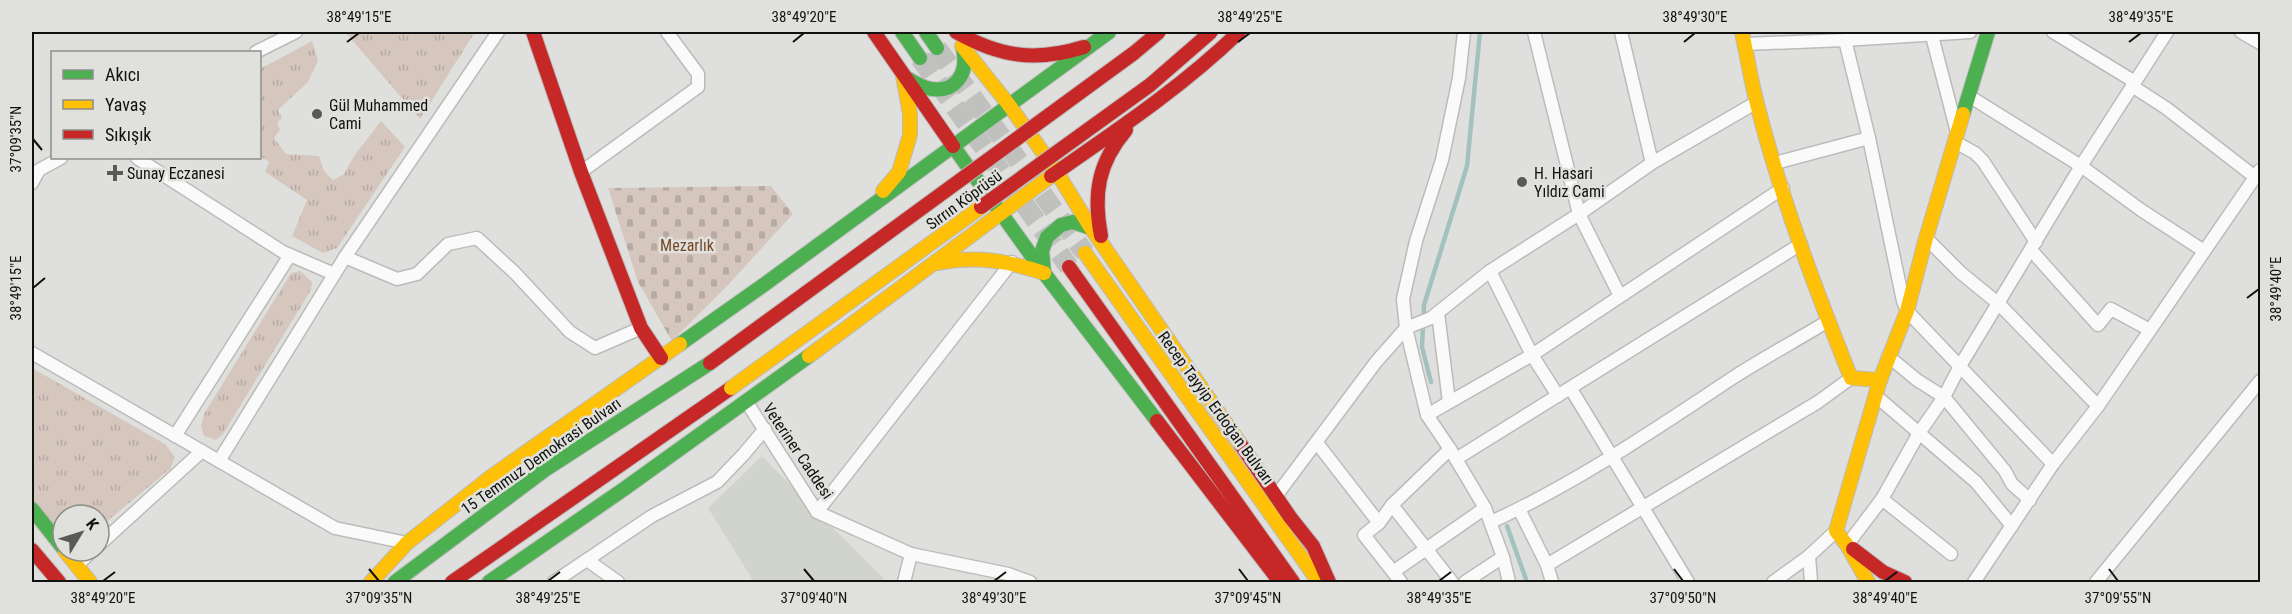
<svg xmlns="http://www.w3.org/2000/svg" width="2292" height="614" viewBox="0 0 2292 614" font-family="'Roboto Condensed',sans-serif">
<style>
.built{fill:#d1d4cc}
.grass{fill:url(#grass-tufts)}
.cemetery{fill:url(#cemetery-stones)}
.lines{fill:none;stroke-linecap:round;stroke-linejoin:round}
.stream{stroke:#a3c2bf;stroke-width:4.5}
.primary-tunnel{stroke:#c0c1bf;stroke-width:20;stroke-dasharray:20 10;stroke-linecap:butt}
.street-casing{stroke:#bbbcba;stroke-width:15}
.fast-casing{stroke:#bbbcba;stroke-width:16}
.slow-casing{stroke:#bbbcba;stroke-width:16}
.jam-casing{stroke:#bbbcba;stroke-width:16}
.street{stroke:#fafafa;stroke-width:12}
.fast{stroke:#4caf50;stroke-width:14}
.slow{stroke:#ffc107;stroke-width:14}
.jam{stroke:#c62828;stroke-width:14}
.slow-bridge-casing{stroke:#bbbcba;stroke-width:16;stroke-linecap:butt}
.jam-bridge-casing{stroke:#bbbcba;stroke-width:16;stroke-linecap:butt}
.slow-bridge{stroke:#ffc107;stroke-width:14}
.jam-bridge{stroke:#c62828;stroke-width:14}
.ticks{fill:none;stroke:#111210;stroke-width:2}
.poi-dot{fill:#595a58;stroke:#e0e1dd;stroke-width:2}
.labels{text-anchor:middle;dominant-baseline:central;stroke-width:5;stroke-linejoin:round;paint-order:stroke}
.poi-label{font-size:16px;fill:#111210;stroke:#e0e1dd;text-anchor:start}
.street-label{font-size:16px;fill:#111210;stroke:#e0e1dd}
.park-label{font-size:16px;fill:#744628;stroke:#e0e1dd}
.neatline{fill:none;stroke:#111210;stroke-width:2}
.ticks-label{font-size:15px;text-anchor:middle;fill:#111210}
</style>
<defs>
<pattern id="grass-tufts" width="24" height="20" patternUnits="userSpaceOnUse" patternTransform="scale(1.5)"><rect width="24" height="20" fill="#d5c7be"/><path d="M3 7l-1-3M5 7V3M7 7l1-3M15 17l-1-3M17 17v-4M19 17l1-3" fill="none" stroke="#b6aaa2"/></pattern>
<pattern id="cemetery-stones" width="16" height="16" patternUnits="userSpaceOnUse" patternTransform="scale(1.5)"><rect width="16" height="16" fill="#d5c7be"/><path d="M2 7V4a2 2 0 0 1 4 0v3zM10 15v-3a2 2 0 0 1 4 0v3z" fill="#b6aaa2"/></pattern>
</defs>
<rect width="100%" height="100%" fill="#dfe0de"/>
<path class="built" d="M762,456L885,580V582H754L708,508Z"/>
<g class="grass">
<path d="M345,32H475L420,119Z"/>
<path d="M312,41L318,61L308,82L278,110L282,118L277,123L280,130L274,138L286,154L319,156L324,171L333,180L344,174L354,156L381,121L405,147L337,248L323,253L292,236L307,200L265,172L269,162L260,156V69Z"/>
<path d="M300,271L312,282L311,290L223,434L216,440L204,436L201,426L204,414L291,273Z"/>
<path d="M32,368L165,444L175,457L170,469L99,528V515H63V544L32,509Z"/>
</g>
<path class="cemetery" d="M771,186L793,214L728,285L672,341L638,282L608,188Z"/>
<g class="lines">
<g class="stream">
<path d="M1431,382L1422,347L1424,305L1467,166L1480,32"/>
<path d="M1507,526L1527,582"/>
</g>
<g class="primary-tunnel">
<path d="M937,48L1085,253"/>
<path d="M920,58L1069,267"/>
</g>
<g class="street-casing">
<g id="street">
<path d="M1464,32L1459,78L1442,160L1416,241L1403,299L1406,328L1427,415L1450,449L1485,508L1503,557L1509,582"/>
<path d="M1534,32L1579,214L1620,296"/>
<path d="M1621,32L1652,163"/>
<path d="M1931,32L1957,132"/>
<path d="M2053,32L2135,82"/>
<path d="M2241,32L2260,43"/>
<path d="M1845,40L1869,138L1903,301L1907,311L2053,464"/>
<path d="M1745,44L1845,40L1970,32"/>
<path d="M256,52L296,32"/>
<path d="M2132,86L2166,108L2255,177"/>
<path d="M1969,96L2081,166L2141,210L2204,251"/>
<path d="M1955,142L1975,153L1983,161L2036,242"/>
<path d="M137,158L283,252L334,274"/>
<path d="M1775,163L1869,138"/>
<path d="M581,172L698,87V74L667,32"/>
<path d="M32,183L39,170L61,158"/>
<path d="M1926,238L1961,273L1999,304L2098,406"/>
<path d="M2031,250L2098,325L2111,309L2150,330"/>
<path d="M345,257L397,279L417,274L448,244L477,238L515,273L570,332L595,348L641,328"/>
<path d="M1490,271L1532,355L1558,396"/>
<path d="M1438,313L1449,402"/>
<path d="M32,353L335,528L407,543"/>
<path d="M1888,356L1917,380L1944,397L2005,471L2012,484L2030,500"/>
<path d="M1571,389L1688,582"/>
<path d="M1876,396L1976,482L2012,526"/>
<path d="M746,401L817,512L911,554L1008,574L1030,582"/>
<path d="M1427,415L1532,355L1783,188"/>
<path d="M175,436L290,255"/>
<path d="M1317,443L1379,523L1364,535L1401,582"/>
<path d="M1456,459L1801,244"/>
<path d="M219,461L345,257L498,32"/>
<path d="M1276,496L1376,362L1406,328L1431,318L1490,271L1579,214L1652,163L1757,102"/>
<path d="M1882,499L1951,554"/>
<path d="M1392,505L1452,582"/>
<path d="M1519,509L1547,565L1552,582"/>
<path d="M817,512L1012,262"/>
<path d="M1491,522C1577,483 1655,429 1734,377C1765,357 1797,340 1828,321"/>
<path d="M1379,523L1392,505L1450,449"/>
<path d="M99,545L202,451"/>
<path d="M1847,545L1882,499L1919,433L1944,397L1960,366L2081,166L2167,32"/>
<path d="M1809,556L1811,582"/>
<path d="M587,560L618,582"/>
<path d="M77,565L92,551"/>
<path d="M1547,565L1818,402L1851,378"/>
<path d="M1393,572L1485,508"/>
<path d="M554,582L652,516L717,482L743,455L765,429"/>
<path d="M904,582L911,554"/>
<path d="M1465,582L1503,557"/>
<path d="M1773,582L1809,556L1836,531"/>
<path d="M1974,582L2053,464L2098,406L2260,170"/>
<path d="M2096,582L2260,381"/>
</g>
</g>
<g class="fast-casing">
<g id="fast">
<path d="M902,32L920,58"/>
<path d="M926,32L937,48"/>
<path d="M905,77C912,81 919,86 927,88C955,95 969,74 963,48"/>
<path d="M1963,114L1988,32"/>
<path d="M953,146L1044,273L1157,421"/>
<path d="M1044,273L1042,251L1047,237L1061,225L1073,222L1091,228"/>
<path d="M680,344L765,284L1109,32"/>
<path d="M32,509L63,548"/>
<path d="M395,582L546,469L710,363"/>
<path d="M489,582L624,489L809,356"/>
</g>
</g>
<g class="slow-casing">
<g id="slow">
<path d="M1742,32C1747,56 1751,80 1757,104C1781,198 1815,288 1851,378L1880,380"/>
<path d="M962,46L1009,105"/>
<path d="M1009,105L1056,171L1091,228L1241,445"/>
<path d="M883,191L899,172L910,135V114L903,76"/>
<path d="M1085,253L1319,582"/>
<path d="M938,263C975,255 1008,261 1044,273"/>
<path d="M809,356L1051,176"/>
<path d="M65,551L90,582"/>
<path d="M371,582L407,543L492,476L680,344"/>
<path d="M1868,582L1847,545L1836,531L1880,380L1907,311L1926,238L1963,114"/>
</g>
</g>
<g class="jam-casing">
<g id="jam">
<path d="M533,32L581,172L641,328L661,358"/>
<path d="M874,32L953,146"/>
<path d="M956,32C1000,57 1036,62 1084,47"/>
<path d="M1051,176C1116,131 1182,87 1239,32"/>
<path d="M1101,236C1093,194 1098,163 1126,130"/>
<path d="M1069,267L1293,582"/>
<path d="M1157,421L1280,582"/>
<path d="M1241,445L1290,517L1313,546L1329,582"/>
<path d="M1853,549L1883,572L1905,582"/>
<path d="M32,550L59,582"/>
<path d="M452,582L731,388"/>
</g>
</g>
<use href="#street" class="street"/>
<use href="#fast" class="fast"/>
<use href="#slow" class="slow"/>
<use href="#jam" class="jam"/>
<g class="slow-bridge-casing">
<path id="slow-bridge" d="M731,388L981,207"/>
</g>
<g class="jam-bridge-casing">
<g id="jam-bridge">
<path d="M981,207L1150,85L1211,32"/>
<path d="M710,363L1134,53L1159,32"/>
</g>
</g>
<use href="#slow-bridge" class="slow-bridge"/>
<use href="#jam-bridge" class="jam-bridge"/>
</g>
<path class="ticks" d="M347,42L359,33M793,42L804,33M1238,42L1250,33M1684,42L1695,33M2129,42L2141,33M33,139L42,150M33,288L45,278M2247,298L2259,289M369,569L379,581M804,569L814,581M1239,569L1248,581M1674,569L1683,581M2109,569L2118,581M103,581L115,572M548,581L560,572M994,581L1006,572M1439,581L1451,572M1885,581L1897,572"/>
<g class="poi-dot">
<circle cx="317" cy="114" r="6"/>
<path d="M112 164h6v6h6v6h-6v6h-6v-6h-6v-6h6z"/>
<circle cx="1522" cy="182" r="6"/>
</g>
<g class="labels">
<g class="poi-label">
<text x="329" y="105">Gül Muhammed<tspan x="329" dy="18">Cami</tspan></text>
<text x="127" y="173">Sunay Eczanesi</text>
<text x="1534" y="173">H. Hasari<tspan x="1534" dy="18">Yıldız Cami</tspan></text>
</g>
<g class="street-label">
<text transform="translate(964 200) rotate(-36)">Sırrın Köprüsü</text>
<text transform="translate(1216 408) rotate(54)">Recep Tayyip Erdoğan Bulvarı</text>
<text transform="translate(798 451) rotate(56)">Veteriner Caddesi</text>
<text transform="translate(541 456) rotate(-35)">15 Temmuz Demokrasi Bulvarı</text>
</g>
<g class="park-label">
<text x="687" y="245">Mezarlık</text>
</g>
</g>
<rect width="2292" height="614" fill="none" stroke="#e0e1dd" stroke-width="66"/>
<rect x="51" y="51" width="210" height="108" fill="#e0e1dd" stroke="#8d8e8b" stroke-width="1.5"/>
<rect x="63" y="70" width="30" height="9" fill="#4caf50" stroke="#8d8e8b" stroke-width="1.5"/>
<text x="105" y="81" font-size="18" fill="#111210">Akıcı</text>
<rect x="63" y="100" width="30" height="9" fill="#ffc107" stroke="#8d8e8b" stroke-width="1.5"/>
<text x="105" y="111" font-size="18" fill="#111210">Yavaş</text>
<rect x="63" y="130" width="30" height="9" fill="#c62828" stroke="#8d8e8b" stroke-width="1.5"/>
<text x="105" y="141" font-size="18" fill="#111210">Sıkışık</text>
<g transform="translate(81 533) rotate(52)"><circle r="28" fill="#e0e1dd" stroke="#8d8e8b" stroke-width="1.5"/>
<path d="M0-4.5L10 22L0 15L-10 22Z" fill="#595a58"/>
<text y="-9" font-size="16" font-weight="bold" text-anchor="middle" fill="#111210">K</text>
</g>
<rect x="33" y="33" width="2226" height="548" class="neatline"/>
<g class="ticks-label">
<text x="359" y="22">38°49'15"E</text>
<text x="804" y="22">38°49'20"E</text>
<text x="1250" y="22">38°49'25"E</text>
<text x="1695" y="22">38°49'30"E</text>
<text x="2141" y="22">38°49'35"E</text>
<text transform="translate(16 139) rotate(-90)" y="5">37°09'35"N</text>
<text transform="translate(16 288) rotate(-90)" y="5">38°49'15"E</text>
<text transform="translate(2276 289) rotate(-90)" y="5">38°49'40"E</text>
<text x="103" y="603">38°49'20"E</text>
<text x="379" y="603">37°09'35"N</text>
<text x="548" y="603">38°49'25"E</text>
<text x="814" y="603">37°09'40"N</text>
<text x="994" y="603">38°49'30"E</text>
<text x="1248" y="603">37°09'45"N</text>
<text x="1439" y="603">38°49'35"E</text>
<text x="1683" y="603">37°09'50"N</text>
<text x="1885" y="603">38°49'40"E</text>
<text x="2118" y="603">37°09'55"N</text>
</g>
</svg>
